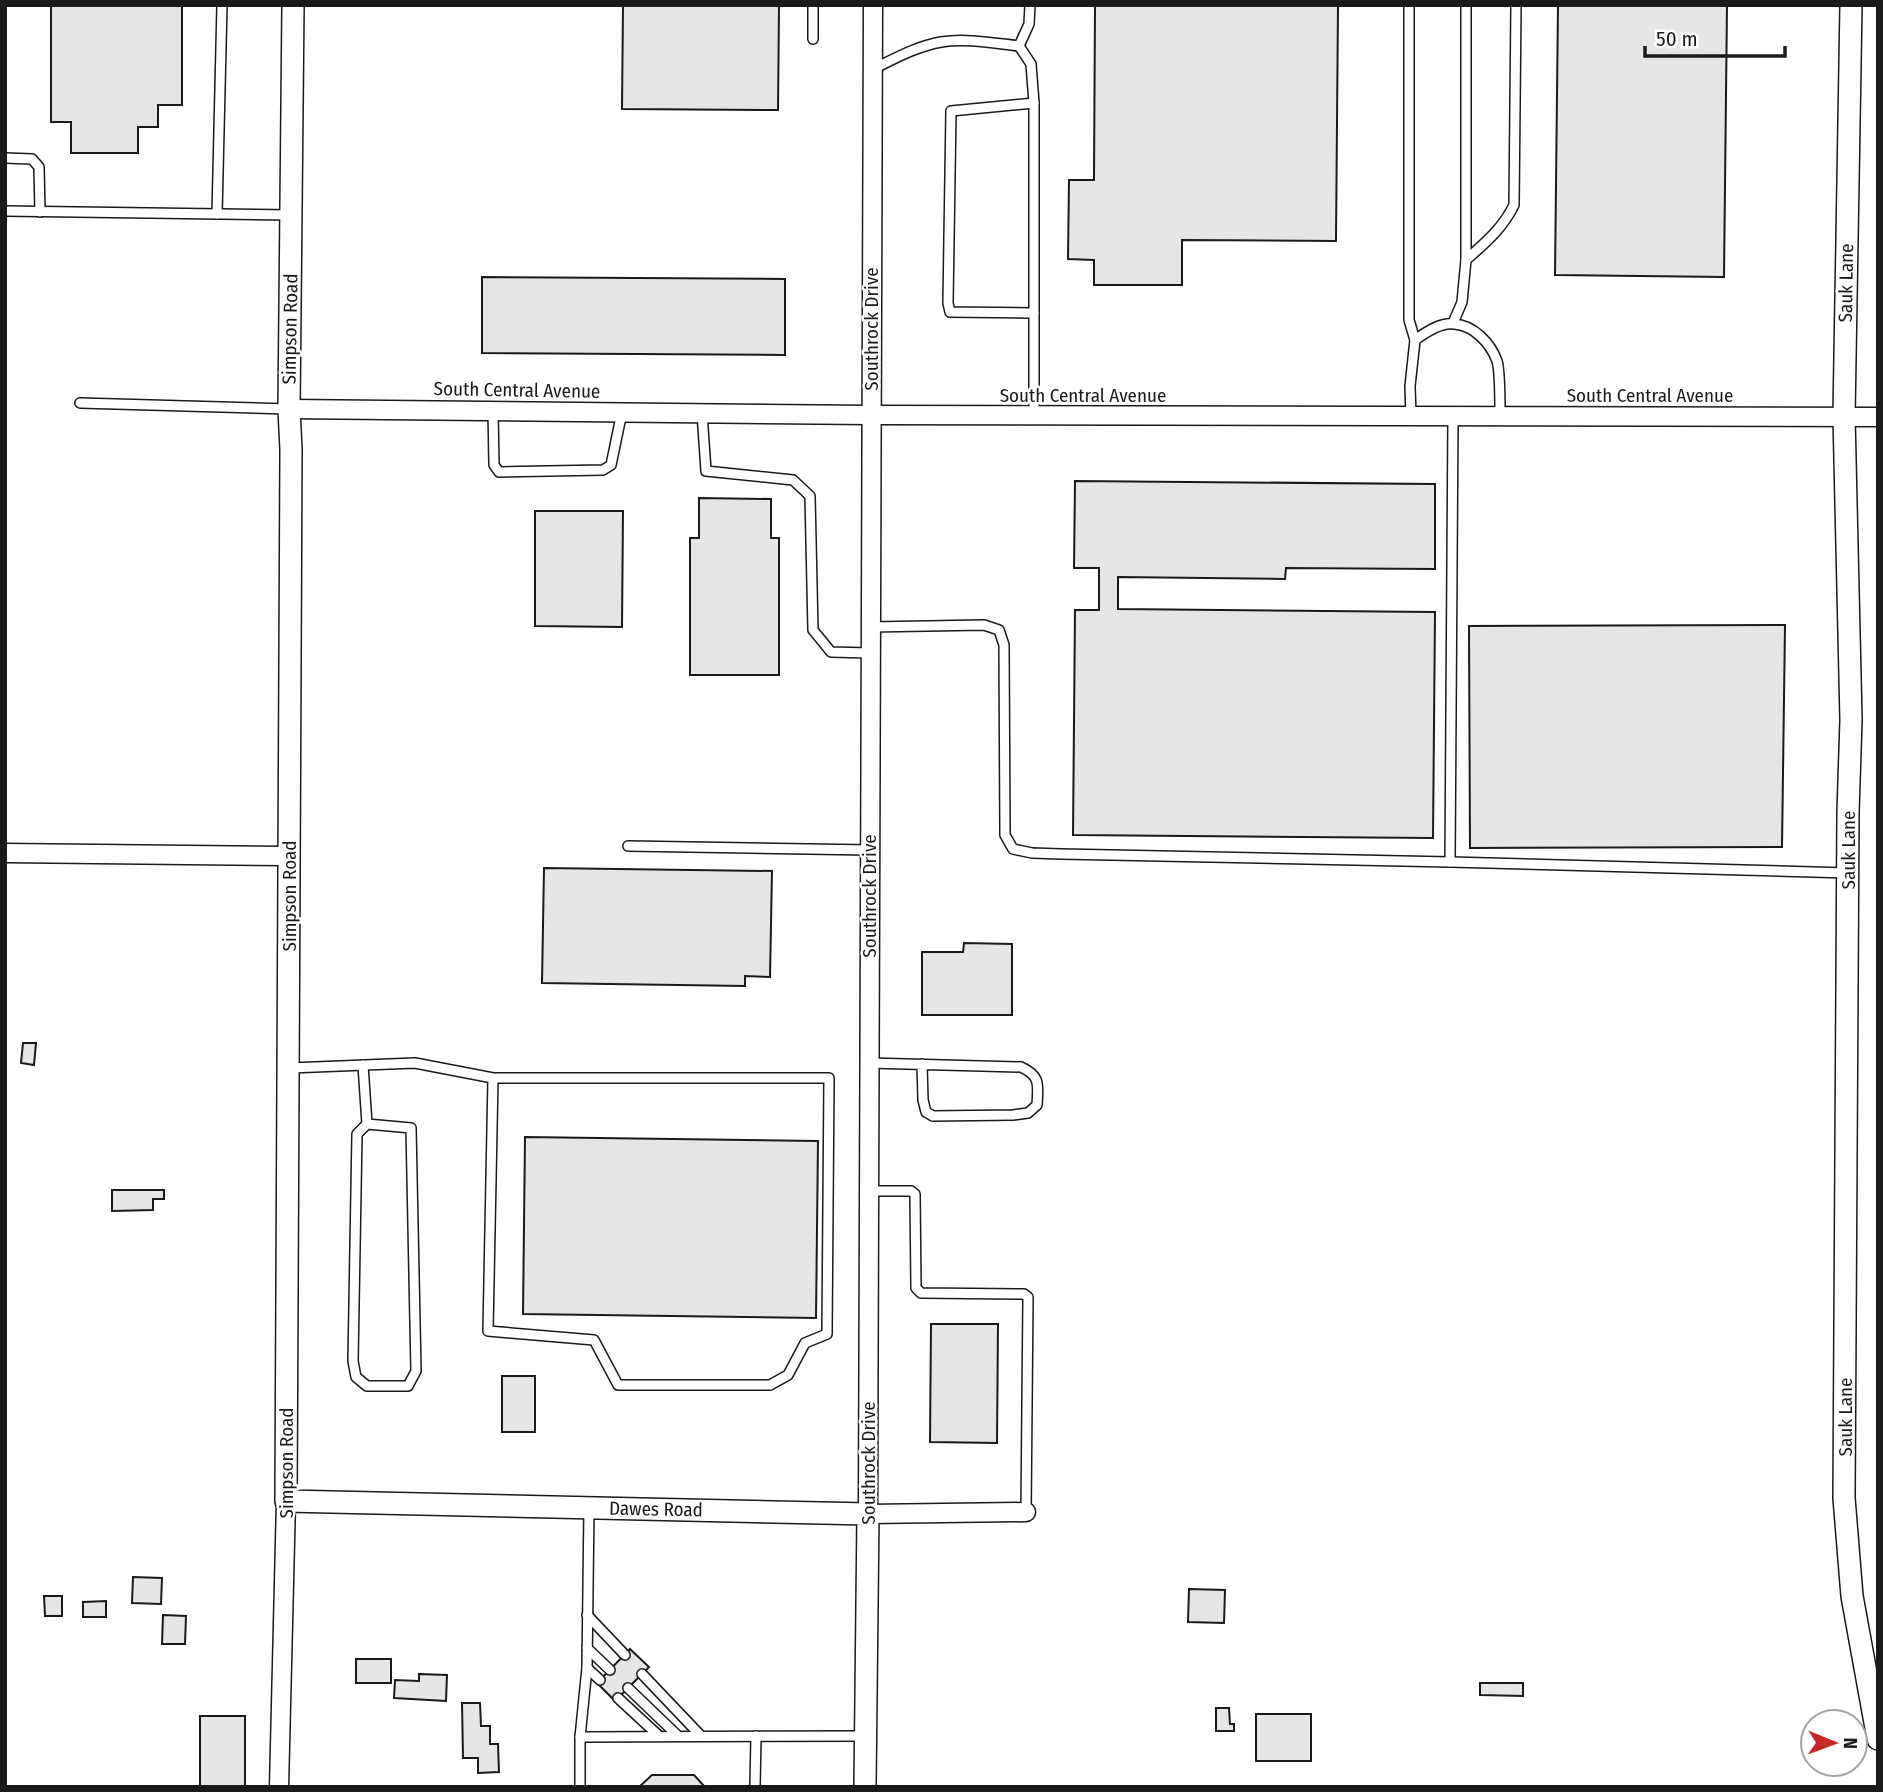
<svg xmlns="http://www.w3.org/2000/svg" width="1883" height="1792" viewBox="0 0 1883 1792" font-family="'Fira Sans Condensed',sans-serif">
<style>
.building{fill:#e6e6e6;stroke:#1a1a1a;stroke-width:2}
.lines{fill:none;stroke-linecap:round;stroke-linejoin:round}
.service-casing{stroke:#1a1a1a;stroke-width:12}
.minor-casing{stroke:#1a1a1a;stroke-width:21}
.tertiary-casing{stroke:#1a1a1a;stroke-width:24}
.service{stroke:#fff;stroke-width:9}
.minor{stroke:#fff;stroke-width:18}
.tertiary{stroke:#fff;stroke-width:21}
.labels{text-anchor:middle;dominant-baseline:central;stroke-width:5;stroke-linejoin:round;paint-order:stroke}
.street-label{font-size:19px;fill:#1a1a1a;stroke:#fff}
</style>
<rect width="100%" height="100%" fill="#fff"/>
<g class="building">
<path d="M51,5H182V105H158V127H138V153H71V122H51Z"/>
<path d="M623,5H779L778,110L622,109Z"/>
<path d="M1095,5H1338L1336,241L1182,240V285H1094V260L1068,259L1069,180H1094Z"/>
<path d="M1558,5H1727L1724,277L1555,275Z"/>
<path d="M482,277L785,279V355L482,353Z"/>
<path d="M1075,481L1435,484V569L1286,568L1285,579L1118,577V609L1435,612L1433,838L1073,835L1075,610H1099V568H1074Z"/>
<path d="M699,498L771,499V538H779V675H690V538H699Z"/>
<path d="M535,511H623L622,627L535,626Z"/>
<path d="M1785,625L1782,847L1470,848L1469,626Z"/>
<path d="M544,868L772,871L770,977L745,976V986L542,983Z"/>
<path d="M964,943L1012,944V1015H922V952H963Z"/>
<path d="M23,1043H36L34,1065L21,1063Z"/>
<path d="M525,1137L818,1141L816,1318L523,1314Z"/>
<path d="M112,1190H164V1199H153V1210L112,1211Z"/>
<path d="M931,1324H998L997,1443L930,1442Z"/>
<rect x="502" y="1376" width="33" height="56"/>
<path d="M133,1577L162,1578L161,1604L132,1603Z"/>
<path d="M1189,1589L1225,1590L1224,1623L1188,1622Z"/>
<path d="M44,1596H62V1616H45Z"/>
<path d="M106,1601V1617H83V1602Z"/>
<path d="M163,1615L186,1616L185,1644H162Z"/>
<path d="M630,1649L649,1667L615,1701L597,1683Z"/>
<rect x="356" y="1659" width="35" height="24"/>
<path d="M419,1674L447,1675L446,1701L394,1698L395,1680L419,1681Z"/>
<path d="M1480,1683H1523V1696L1480,1695Z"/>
<path d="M462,1703H480L481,1726H490V1744H498L499,1772L478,1773V1758H463Z"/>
<path d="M1216,1708H1229L1230,1724H1234V1731H1216Z"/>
<rect x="1256" y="1714" width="55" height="47"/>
<rect x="200" y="1716" width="45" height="71"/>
<path d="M652,1775H694L705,1787H639Z"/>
</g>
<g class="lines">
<g class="service-casing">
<g id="service">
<path d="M1409,5V320L1415,340"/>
<path d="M813,39V5"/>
<path d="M1019,46L1029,24L1030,5"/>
<path d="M873,69C894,59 917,46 941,42C966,38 993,43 1019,46L1031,64L1034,103V415"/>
<path d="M1034,103L951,111L948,303L950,312L1034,313"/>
<path d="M5,158L32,159L39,167L40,212"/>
<path d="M5,211L291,215"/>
<path d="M217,214L222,5"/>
<path d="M1466,260V5"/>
<path d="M1453,323L1462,302L1466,260C1485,243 1503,228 1514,205L1516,5"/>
<path d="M80,403L289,409"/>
<path d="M493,410L494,465L499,472L603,470L611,465L622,412"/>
<path d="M702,413L706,471L793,480L810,496L813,630L831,652L870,653"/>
<path d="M1411,416L1410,386L1415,340C1426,332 1441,322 1454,324C1474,325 1491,344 1497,361C1500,370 1500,404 1500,416"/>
<path d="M870,627L984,625L999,630L1004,645L1005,835L1013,849L1032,853L1061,854L1450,862L1848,873"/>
<path d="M628,846L870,850"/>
<path d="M1450,862L1453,416"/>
<path d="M869,1063L1021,1067C1041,1076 1038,1085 1037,1105L1028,1113L1013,1115L933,1116L926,1112L923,1100L922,1064"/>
<path d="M363,1065L367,1124L411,1128L416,1371L408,1386H367L356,1377L353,1361L357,1134L367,1124"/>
<path d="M290,1068L415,1063L493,1078H829L827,1334L805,1343L788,1375L770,1385H618L594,1340L488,1331L493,1078"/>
<path d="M869,1191H911L915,1194L916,1288L921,1293L1024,1294L1028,1297L1026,1512"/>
<path d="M589,1508L587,1668L580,1737L865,1736"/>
<path d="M587,1615L625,1655"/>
<path d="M587,1648L610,1670"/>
<path d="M587,1668L600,1680"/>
<path d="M642,1674L701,1736"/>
<path d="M628,1688L678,1736"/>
<path d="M618,1698L659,1736"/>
<path d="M580,1787V1737"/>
<path d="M755,1787L756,1736"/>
</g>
</g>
<g class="minor-casing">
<g id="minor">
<path d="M873,5L868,1514L1026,1512"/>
<path d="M289,409L871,415L1878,417"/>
<path d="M5,853L289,856"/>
<path d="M279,1787L286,1501"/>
</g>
</g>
<g class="tertiary-casing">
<g id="tertiary">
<path d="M293,5L289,409L291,450L286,1501L868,1514L865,1787"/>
<path d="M1851,5L1844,416L1851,720L1848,812L1844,1498L1852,1596L1878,1739"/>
</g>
</g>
<use href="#service" class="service"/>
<use href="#minor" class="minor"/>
<use href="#tertiary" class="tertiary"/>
</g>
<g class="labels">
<g class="street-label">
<text transform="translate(1846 283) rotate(-89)">Sauk Lane</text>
<text transform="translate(290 329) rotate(-89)">Simpson Road</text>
<text transform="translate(871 329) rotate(-90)">Southrock Drive</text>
<text transform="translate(517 390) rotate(1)">South Central Avenue</text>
<text x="1083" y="395">South Central Avenue</text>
<text x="1650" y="395">South Central Avenue</text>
<text transform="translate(1848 850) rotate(-90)">Sauk Lane</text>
<text transform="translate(289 896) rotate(-90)">Simpson Road</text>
<text transform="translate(869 896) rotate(-90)">Southrock Drive</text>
<text transform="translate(1845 1417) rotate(-90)">Sauk Lane</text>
<text transform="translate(286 1463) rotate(-90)">Simpson Road</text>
<text transform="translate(868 1463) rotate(-90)">Southrock Drive</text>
<text transform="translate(656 1509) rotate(1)">Dawes Road</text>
</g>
</g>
<rect width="1883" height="1792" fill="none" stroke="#1a1a1a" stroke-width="14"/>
<g transform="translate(1834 1743) rotate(91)"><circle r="33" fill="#ffffff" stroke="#a3a3a3" stroke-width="2"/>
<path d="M0-5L12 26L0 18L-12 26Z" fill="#c62828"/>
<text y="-10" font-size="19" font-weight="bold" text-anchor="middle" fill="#1a1a1a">N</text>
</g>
<path d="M1645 46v10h140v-10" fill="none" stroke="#1a1a1a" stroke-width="3.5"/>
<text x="1656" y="46" font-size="21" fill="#1a1a1a" stroke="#ffffff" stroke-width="5" paint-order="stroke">50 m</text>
</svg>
